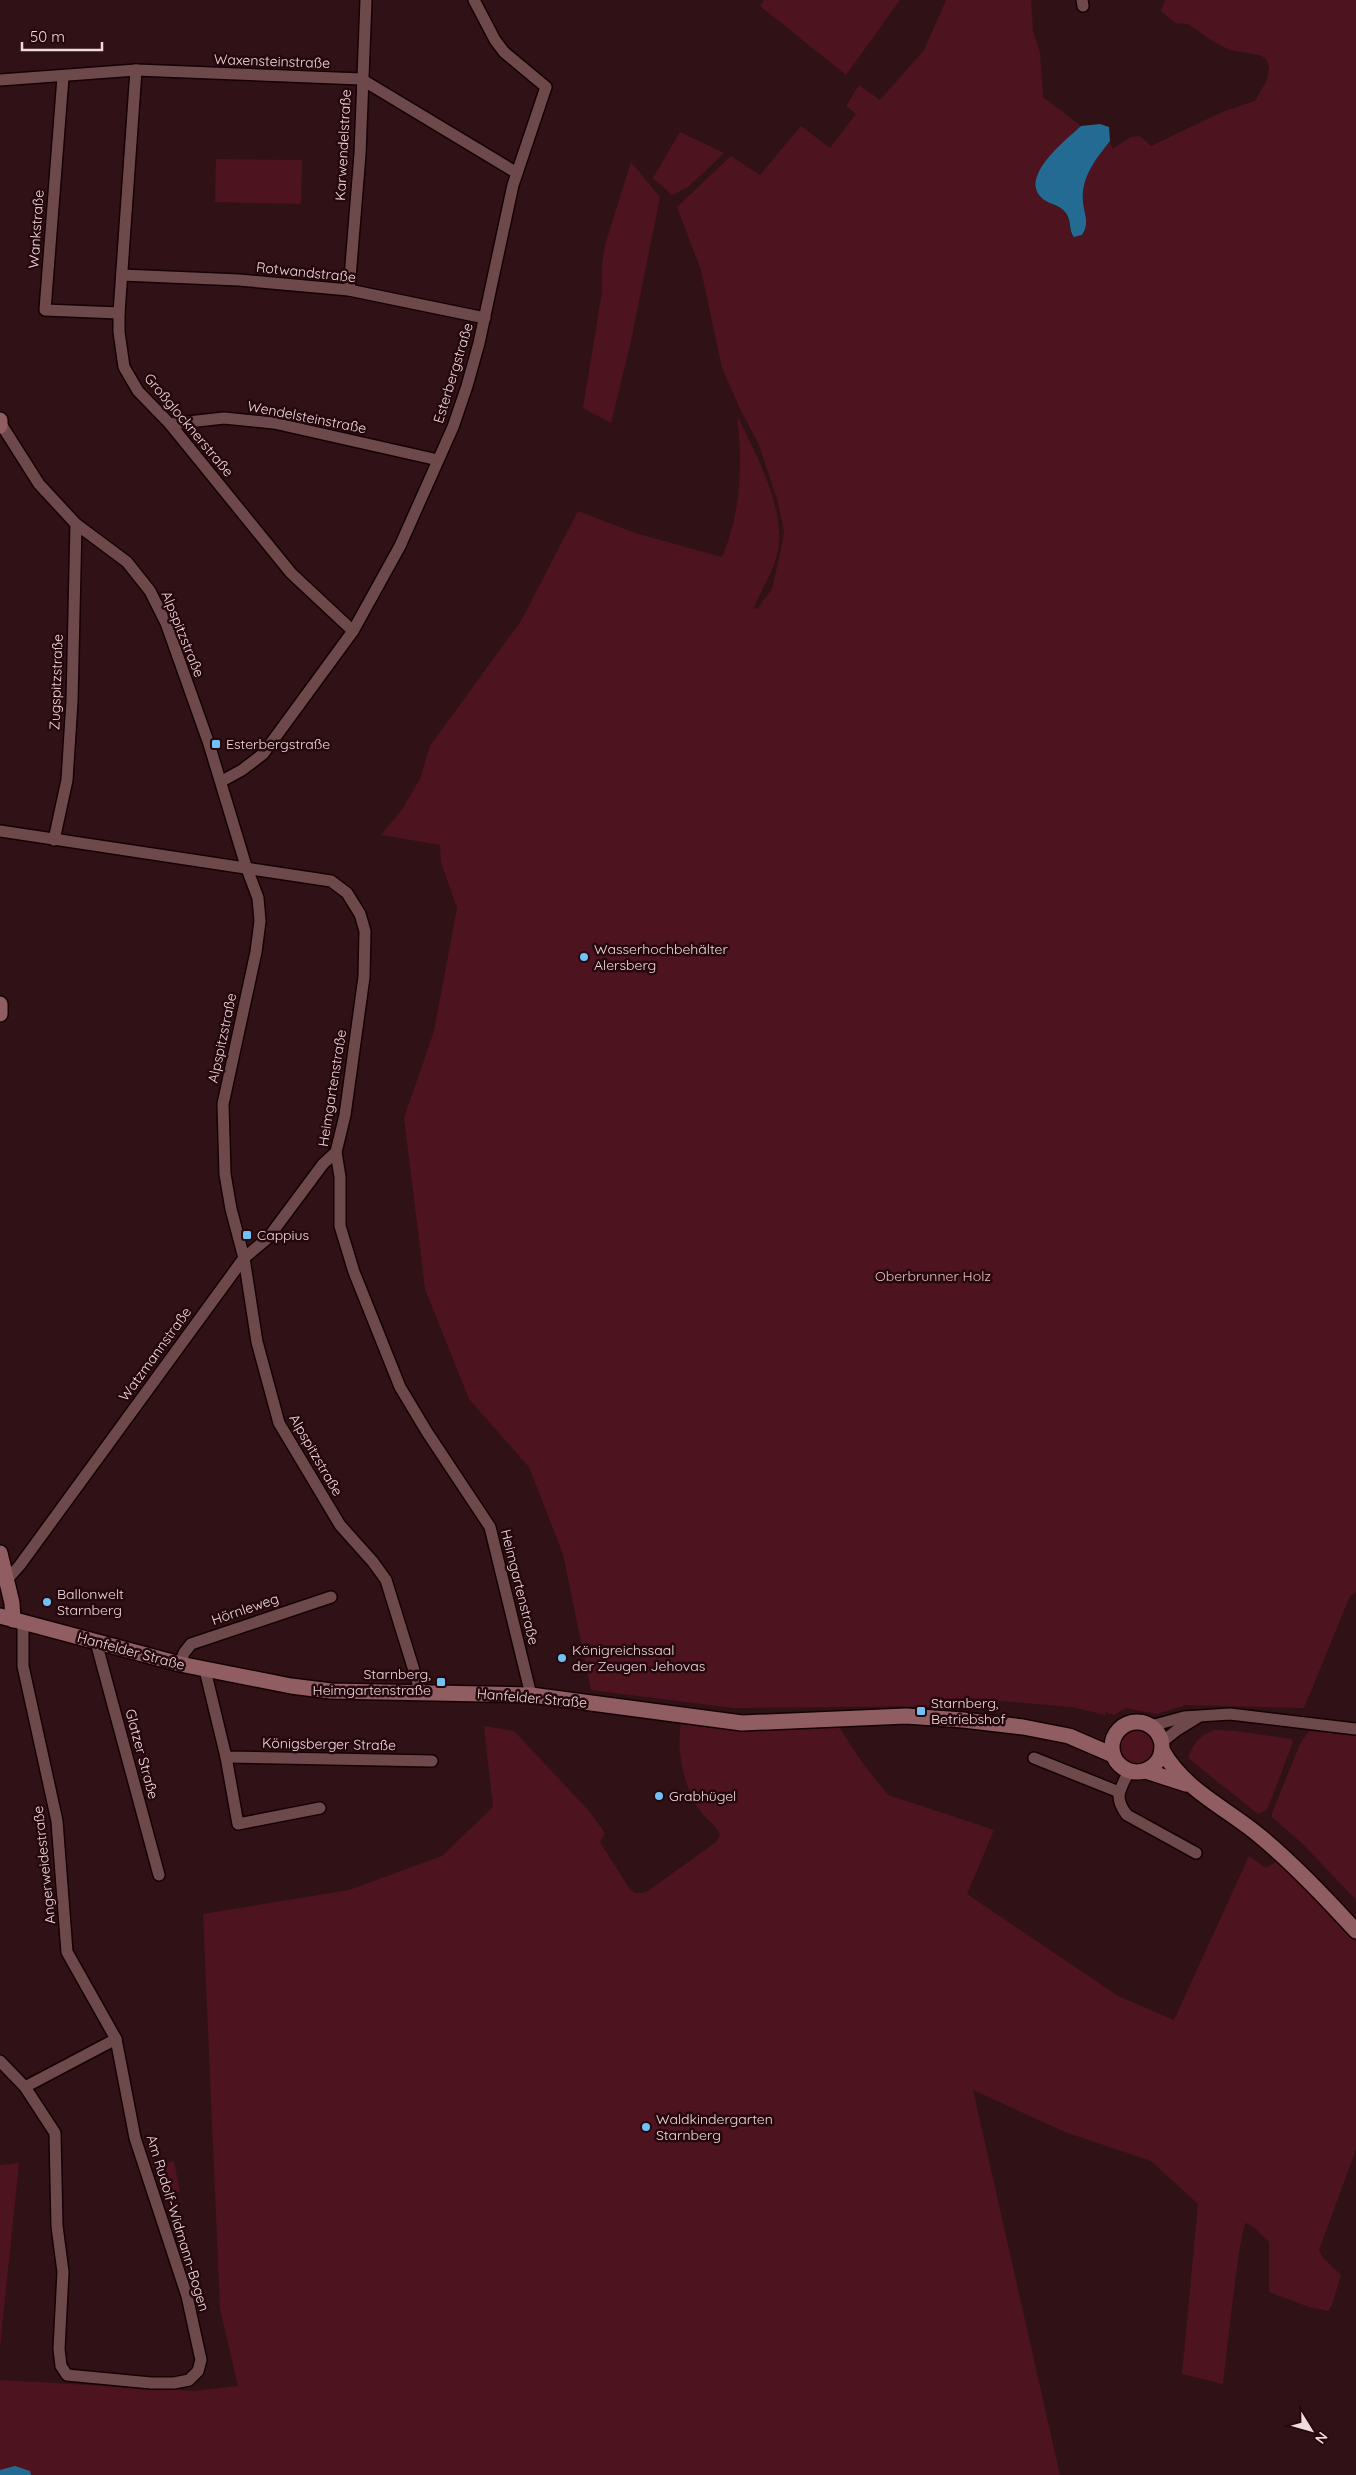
<svg xmlns="http://www.w3.org/2000/svg" width="1356" height="2475" viewBox="0 0 1356 2475" font-family="Quicksand,sans-serif">
<style>
.green{fill:#4d131e}
.water{fill:#236b92}
.lines{fill:none;stroke-linecap:round;stroke-linejoin:round}
.street-casing{stroke:#160003;stroke-width:14}
.secondary-casing{stroke:#160003;stroke-width:18}
.street{stroke:#6d494c;stroke-width:11}
.secondary{stroke:#8f5d62;stroke-width:15}
.poi-dot{fill:#70c2f4;stroke:#25080d;stroke-width:2}
.labels{text-anchor:middle;dominant-baseline:central;stroke-width:5;stroke-linejoin:round;paint-order:stroke}
.street-label{font-size:14px;fill:#f0dadc;stroke:#25080d}
.poi-label{font-size:14px;fill:#f0dadc;stroke:#25080d;text-anchor:start}
.park-label{font-size:14px;fill:#efbcc0;stroke:#25080d}
</style>
<rect width="100%" height="100%" fill="#301216"/>
<g class="green">
<path d="M764,0H900L846,75L760,6Z"/>
<path d="M946,0H1031L1033,31L1040,53L1043,97L1081,126L1051,155L1037,174L1051,204L1062,209L1068,217L1071,234L1078,237L1082,235C1090,223 1084,214 1083,201C1081,177 1096,159 1110,141L1112,149L1131,137L1140,136L1151,146L1222,112L1255,101L1267,80L1269,68L1266,59L1260,55L1230,50L1214,42L1188,24L1175,23L1161,11L1165,0H1356V1592L1350,1596L1304,1708L1186,1705L1157,1714L1126,1708L1114,1715L1106,1712L1105,1715L1072,1707L965,1698L936,1706L733,1708L591,1690L563,1554L529,1467L469,1399L425,1289L404,1118L434,1031L457,908L441,862L440,845L381,835L401,811L420,779L430,746L521,621L578,511L635,533L722,557C741,513 743,464 737,416C756,454 788,512 777,555C772,574 761,591 753,609L758,608L772,589L781,549L784,531L777,499L759,445L740,409L722,368L701,270L677,207L731,156L760,175L801,126L830,148L856,114L846,106L859,85L880,100L924,50Z"/>
<path d="M680,132L724,153L688,187L672,195L653,178Z"/>
<path d="M216,159L302,160L301,204L215,202Z"/>
<path d="M631,162L660,197L631,341L611,423L583,408L602,292V264L605,245Z"/>
<path d="M681,1724L744,1731L839,1727L861,1761L888,1795L994,1830L967,1894L1118,1996L1174,2020L1249,1856L1266,1868L1279,1860L1336,1916L1356,1942V2149L1319,2250L1323,2258L1341,2275L1332,2305L1328,2311L1309,2307L1269,2292V2242L1254,2227L1246,2223C1239,2231 1226,2362 1223,2384L1182,2374L1198,2204L1151,2161L1065,2132L973,2090L1060,2475H0V2380L195,2391L238,2386L220,2309L203,1914L349,1890L442,1856L493,1807L484,1726L514,1731L589,1811L605,1833L600,1842L629,1888C635,1895 639,1894 648,1891L716,1842L720,1835C717,1826 706,1819 700,1811C684,1787 676,1753 681,1724Z"/>
<circle cx="1137" cy="1747" r="19"/>
<path d="M1214,1730L1236,1731L1291,1739L1293,1742L1267,1810L1258,1814L1188,1758C1193,1743 1199,1736 1214,1730Z"/>
<path d="M1309,1731L1356,1736V1900L1304,1845L1272,1817V1813L1300,1744Z"/>
<path d="M174,2161L180,2192L165,2195L158,2165Z"/>
<path d="M19,2163L0,2347V2165Z"/>
</g>
<g class="water">
<path d="M1100,124L1109,127L1110,141C1096,159 1081,177 1083,201C1084,214 1090,223 1082,235L1074,237C1068,230 1072,219 1065,212C1059,204 1046,204 1040,196C1022,174 1066,140 1081,126Z"/>
<path d="M15,2466L30,2471L31,2475H0V2470Z"/>
</g>
<g class="lines">
<g class="street-casing">
<g id="street">
<path d="M1082,0L1083,6"/>
<path d="M136,70L119,313V332L124,367L138,391L170,424L291,573L353,631"/>
<path d="M63,77L45,310L119,313"/>
<path d="M0,80L136,70L361,79L517,173"/>
<path d="M122,275L239,280L349,290L485,318"/>
<path d="M349,290L360,154L366,0"/>
<path d="M1,424L39,484L76,524L127,562L150,591L166,623L209,744L246,866L258,898L260,921L256,952L223,1104L225,1174L231,1209L244,1258L257,1342L279,1423L340,1525L373,1562L386,1580L421,1693"/>
<path d="M170,424L224,418L274,423L438,460"/>
<path d="M222,781L242,770L263,754L353,631L400,546L453,427L467,386L479,343L513,185L546,87L504,52L495,40L474,0"/>
<path d="M0,831L331,881L347,893L360,914L365,931L364,977L345,1115L336,1152L340,1177V1226L354,1272L400,1387L427,1432L490,1527L531,1695"/>
<path d="M54,840L67,780L72,701L76,524"/>
<path d="M6,1581L20,1565L244,1258L268,1238L323,1164L336,1152"/>
<path d="M96,1642L159,1875"/>
<path d="M180,1664L184,1653L191,1644L331,1597"/>
<path d="M205,1670L226,1757L432,1761"/>
<path d="M1151,1726L1184,1717L1230,1714L1356,1729"/>
<path d="M1162,1742L1177,1730L1198,1717"/>
<path d="M226,1757L238,1824L320,1808"/>
<path d="M1034,1758L1119,1792"/>
<path d="M1129,1771C1120,1790 1113,1797 1127,1815L1196,1853"/>
<path d="M0,2061L25,2087L55,2133L57,2226L63,2272L59,2349L61,2366L67,2375L151,2383H174L189,2380L198,2371L201,2360L187,2296L135,2138L116,2039L67,1952L57,1821L23,1666V1623"/>
<path d="M25,2087L116,2039"/>
</g>
</g>
<g class="secondary-casing">
<g id="secondary">
<path d="M0,420V426"/>
<path d="M0,1004V1014"/>
<path d="M0,1553L12,1603L13,1620"/>
<path d="M0,1616L180,1664L291,1686L331,1691L531,1695L742,1723L906,1716L963,1720L1023,1727L1069,1736L1113,1755"/>
<circle cx="1137" cy="1747" r="25"/>
<path d="M1162,1750C1185,1791 1227,1808 1261,1837C1296,1866 1326,1898 1356,1931"/>
<path d="M1146,1771L1186,1784"/>
</g>
</g>
<use href="#street" class="street"/>
<use href="#secondary" class="secondary"/>
</g>
<g class="poi-dot">
<rect x="211" y="739" width="10" height="10" rx="2.5"/>
<circle cx="584" cy="957" r="5"/>
<rect x="242" y="1230" width="10" height="10" rx="2.5"/>
<circle cx="47" cy="1602" r="5"/>
<circle cx="562" cy="1658" r="5"/>
<rect x="436" y="1677" width="10" height="10" rx="2.5"/>
<rect x="916" y="1706" width="10" height="10" rx="2.5"/>
<circle cx="659" cy="1796" r="5"/>
<circle cx="646" cy="2127" r="5"/>
</g>
<g class="labels">
<g class="street-label">
<text transform="translate(272 61) rotate(2)">Waxensteinstraße</text>
<text transform="translate(343 145) rotate(-87)">Karwendelstraße</text>
<text transform="translate(36 229) rotate(-86)">Wankstraße</text>
<text transform="translate(306 272) rotate(6)">Rotwandstraße</text>
<text transform="translate(453 373) rotate(-73)">Esterbergstraße</text>
<text transform="translate(307 417) rotate(11)">Wendelsteinstraße</text>
<text transform="translate(189 425) rotate(50)">Großglocknerstraße</text>
<text transform="translate(183 634) rotate(68)">Alpspitzstraße</text>
<text transform="translate(56 682) rotate(-88)">Zugspitzstraße</text>
<text transform="translate(222 1038) rotate(-78)">Alpspitzstraße</text>
<text transform="translate(332 1088) rotate(-81)">Heimgartenstraße</text>
<text transform="translate(155 1354) rotate(-54)">Watzmannstraße</text>
<text transform="translate(316 1455) rotate(60)">Alpspitzstraße</text>
<text transform="translate(520 1587) rotate(76)">Heimgartenstraße</text>
<text transform="translate(245 1609) rotate(-19)">Hörnleweg</text>
<text transform="translate(131 1651) rotate(15)">Hanfelder Straße</text>
<text transform="translate(532 1698) rotate(5)">Hanfelder Straße</text>
<text transform="translate(329 1744) rotate(1)">Königsberger Straße</text>
<text transform="translate(142 1754) rotate(75)">Glatzer Straße</text>
<text transform="translate(44 1865) rotate(-96)">Angerweidestraße</text>
<text transform="translate(178 2223) rotate(73)">Am Rudolf-Widmann-Bogen</text>
</g>
<g class="poi-label">
<text x="226" y="744">Esterbergstraße</text>
<text x="594" y="949">Wasserhochbehälter<tspan x="594" dy="16">Alersberg</tspan></text>
<text x="257" y="1235">Cappius</text>
<text x="57" y="1594">Ballonwelt<tspan x="57" dy="16">Starnberg</tspan></text>
<text x="572" y="1650">Königreichssaal<tspan x="572" dy="16">der Zeugen Jehovas</tspan></text>
<text x="431" y="1674" text-anchor="end">Starnberg,<tspan x="431" dy="16">Heimgartenstraße</tspan></text>
<text x="931" y="1703">Starnberg,<tspan x="931" dy="16">Betriebshof</tspan></text>
<text x="669" y="1796">Grabhügel</text>
<text x="656" y="2119">Waldkindergarten<tspan x="656" dy="16">Starnberg</tspan></text>
</g>
<g class="park-label">
<text x="933" y="1276">Oberbrunner Holz</text>
</g>
</g>
<g transform="translate(1311 2430) rotate(127)" stroke="#25080d" stroke-width="4" paint-order="stroke">
<path d="M0-4L9 19L0 12L-9 19Z" fill="#f0dadc"/>
<text y="-8" font-size="14" font-weight="bold" text-anchor="middle" fill="#f0dadc">N</text>
</g>
<path d="M22 42v8h80v-8" fill="none" stroke="#f0dadc" stroke-width="2.5"/>
<text x="30" y="42" font-size="15" fill="#f0dadc" stroke="#25080d" stroke-width="4" paint-order="stroke">50 m</text>
</svg>
